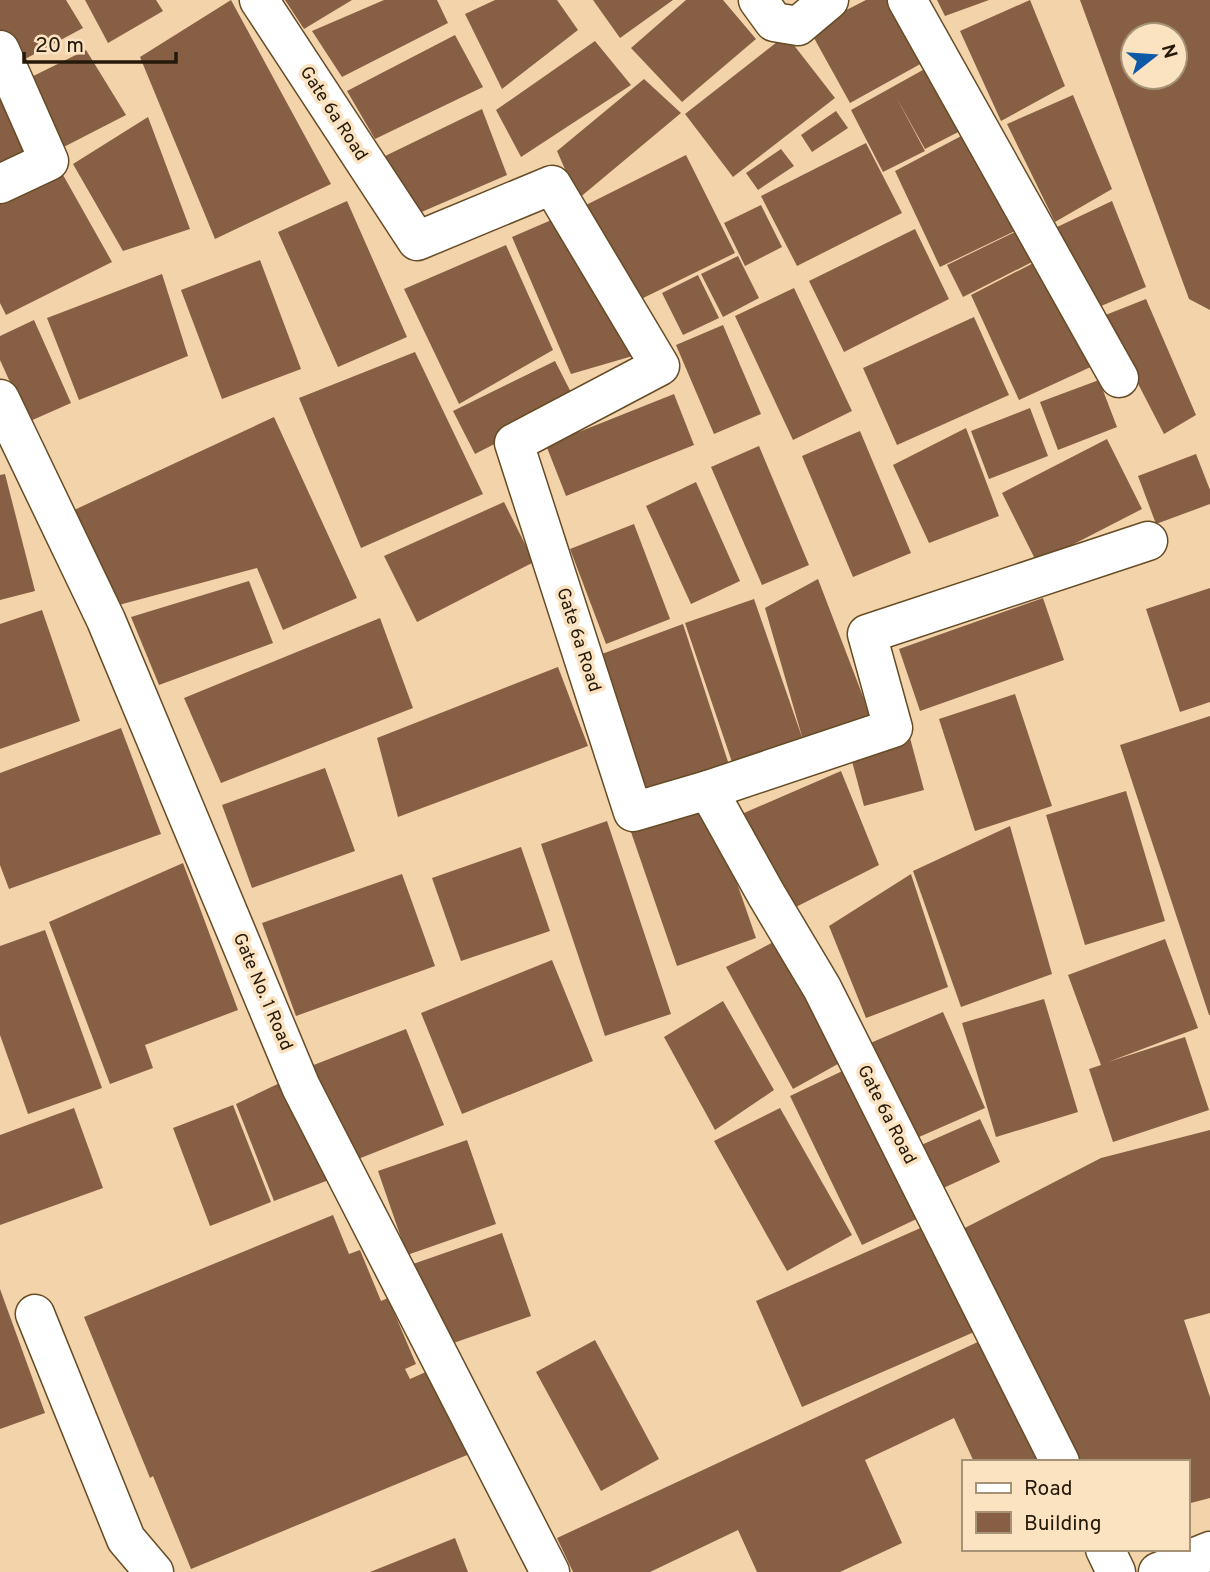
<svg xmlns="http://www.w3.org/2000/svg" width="1210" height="1572" viewBox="0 0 1210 1572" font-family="Overpass,sans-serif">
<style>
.building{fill:#865f44;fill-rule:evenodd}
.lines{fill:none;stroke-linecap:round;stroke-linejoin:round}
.minor-casing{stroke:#664c26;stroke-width:41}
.trunk-casing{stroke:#664c26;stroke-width:41}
.minor{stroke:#fff;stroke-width:38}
.trunk{stroke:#fff;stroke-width:38}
.labels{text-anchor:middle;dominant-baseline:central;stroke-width:7;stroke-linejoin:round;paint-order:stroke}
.street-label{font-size:18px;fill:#251909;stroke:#fbe2c1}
</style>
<rect width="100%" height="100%" fill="#f3d4aa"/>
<g class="building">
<path d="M0,0H66L83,28L12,66L0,43Z"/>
<path d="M85,0H156L163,11L108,43Z"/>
<path d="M231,0L331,184L215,239L140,57Z"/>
<path d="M285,0H352L304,29Z"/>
<path d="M384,0H437L448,23L342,77L312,31Z"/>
<path d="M495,0H557L578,30L502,89L465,14Z"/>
<path d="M593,0H673L620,38Z"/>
<path d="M686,0H723L756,39L682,102L631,48Z"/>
<path d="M866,0H903L933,57L850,103L809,29Z"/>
<path d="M937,0H989L945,16Z"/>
<path d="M1030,0L1065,86L1001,121L960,31Z"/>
<path d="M1080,0H1210V310L1189,299ZM1133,35H1175V77H1133Z"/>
<path d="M455,35L483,87L375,139L347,91Z"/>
<path d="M786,35L835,98L733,177L685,114Z"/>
<path d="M595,41L631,85L521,157L496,110Z"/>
<path d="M86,50L126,115L54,152L9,88Z"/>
<path d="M939,61L972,125L925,149L895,95L925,151L883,172L851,110Z"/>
<path d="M644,79L681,113L578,199L557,151Z"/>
<path d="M0,95L39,161L0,180Z"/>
<path d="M1073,95L1112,189L1055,222L1007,124Z"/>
<path d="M482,109L507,175L417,214L381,158Z"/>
<path d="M836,111L848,128L812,152L801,135Z"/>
<path d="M148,117L190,229L123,251L73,164Z"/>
<path d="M965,134L1015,231L940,267L895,171Z"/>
<path d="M866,143L902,213L797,266L761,196Z"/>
<path d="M781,149L794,166L758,190L746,173Z"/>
<path d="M686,155L735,253L633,303L584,206Z"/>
<path d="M58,166L112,262L6,315L0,303V193Z"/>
<path d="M347,201L407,337L338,367L278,232Z"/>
<path d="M1112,201L1146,287L1094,309L1055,228Z"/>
<path d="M761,205L782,247L745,266L724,223Z"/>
<path d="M556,218L636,355L571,374L512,237Z"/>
<path d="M915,229L949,299L844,352L809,281Z"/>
<path d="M1019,230L1034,261L963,297L947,265Z"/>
<path d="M506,245L553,350L459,404L404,289Z"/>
<path d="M738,256L759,298L723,317L701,274Z"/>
<path d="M1045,257L1095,365L1019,400L971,295Z"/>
<path d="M260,260L301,369L222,399L181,290Z"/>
<path d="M162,274L188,356L79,400L47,318Z"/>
<path d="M698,275L719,318L683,335L662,293Z"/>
<path d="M794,288L852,411L793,440L735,316Z"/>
<path d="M1146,299L1196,415L1164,434L1103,316Z"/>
<path d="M974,317L1009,395L897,445L863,368Z"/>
<path d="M34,320L71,403L28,422L0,360V336Z"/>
<path d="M723,325L761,414L714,434L676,345Z"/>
<path d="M415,352L483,494L361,548L299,398Z"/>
<path d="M555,361L576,402L475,454L453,411Z"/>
<path d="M1099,380L1117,427L1058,450L1040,402Z"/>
<path d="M674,394L694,445L566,496L546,445Z"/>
<path d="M1030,408L1048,456L989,479L971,431Z"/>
<path d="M274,417L357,598L283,630L257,568L115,606L72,511Z"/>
<path d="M966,428L999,516L929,543L893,465Z"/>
<path d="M860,431L911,553L853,577L802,456Z"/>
<path d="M1107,439L1142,509L1037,563L1002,493Z"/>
<path d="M759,446L809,565L762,585L711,467Z"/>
<path d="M1196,454L1210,490V504L1156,524L1138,476Z"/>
<path d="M5,474L35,591L0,600V475Z"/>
<path d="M696,482L740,581L691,604L646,506Z"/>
<path d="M504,502L534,562L417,622L384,556Z"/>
<path d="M634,524L670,619L606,644L570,549Z"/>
<path d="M818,579L872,720L737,777L685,623L754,599L803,740L765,608Z"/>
<path d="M249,581L273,643L159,685L131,617Z"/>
<path d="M1210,588V702L1180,712L1146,609Z"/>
<path d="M1043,598L1064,660L920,711L899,649Z"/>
<path d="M42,610L80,721L0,749V624Z"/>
<path d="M380,618L413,708L221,783L184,698Z"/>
<path d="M683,624L733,777L646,804L591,658Z"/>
<path d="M558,667L588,746L398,817L377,738Z"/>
<path d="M1015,694L1052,806L975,831L939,719Z"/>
<path d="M1210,716V1015H1209L1120,745Z"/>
<path d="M121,728L161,834L9,889L0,865V773Z"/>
<path d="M910,738L924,790L864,806L850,754Z"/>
<path d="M325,768L355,851L252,888L222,805Z"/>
<path d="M841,771L879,865L784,913L744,813Z"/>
<path d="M1126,791L1165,921L1085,945L1046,815Z"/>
<path d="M710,805L756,938L677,966L631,832Z"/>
<path d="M607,821L671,1014L605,1036L541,844Z"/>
<path d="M1010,826L1052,974L961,1007L913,871Z"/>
<path d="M521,847L550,931L461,961L432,878Z"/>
<path d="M183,863L238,1010L145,1045L153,1068L110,1084L49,922Z"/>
<path d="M402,874L435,966L296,1016L262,923Z"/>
<path d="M911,874L948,987L866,1018L829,926Z"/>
<path d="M45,930L102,1088L28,1114L0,1035V946Z"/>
<path d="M779,939L845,1060L793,1089L726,967Z"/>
<path d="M1165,939L1198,1028L1108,1062L1185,1037L1209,1110L1113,1142L1089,1069L1101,1065L1068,975Z"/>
<path d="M552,960L593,1061L462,1114L421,1013Z"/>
<path d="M1044,999L1078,1112L996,1137L962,1023Z"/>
<path d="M723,1001L774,1090L715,1130L664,1037Z"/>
<path d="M943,1012L985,1108L910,1141L868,1044Z"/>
<path d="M406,1029L444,1125L343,1165L306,1068Z"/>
<path d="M857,1064L929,1213L862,1245L790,1096Z"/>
<path d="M286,1080L334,1178L274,1201L236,1104Z"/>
<path d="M233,1105L271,1202L210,1226L173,1128Z"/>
<path d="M74,1108L103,1188L0,1225V1135Z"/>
<path d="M780,1108L852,1235L787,1271L714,1141Z"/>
<path d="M980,1119L1000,1162L939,1190L919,1146Z"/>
<path d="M1210,1130V1313L1184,1320L1210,1397V1498L1187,1504V1462H1072L955,1233L1101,1158Z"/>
<path d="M467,1140L496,1224L407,1255L378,1171Z"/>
<path d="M333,1215L349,1254L360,1250L381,1301L388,1298L416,1364L405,1369L410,1379L437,1367L472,1453L191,1569L153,1476L150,1478L84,1317Z"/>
<path d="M934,1222L988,1326L802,1407L756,1301Z"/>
<path d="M502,1233L531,1316L442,1347L413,1264Z"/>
<path d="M0,1289L45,1413L0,1429Z"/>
<path d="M595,1340L659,1459L601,1491L536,1372Z"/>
<path d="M982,1340L1038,1462H974L954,1418L865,1460L902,1543L840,1572H757L738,1530L650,1572H573L557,1538Z"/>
<path d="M455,1538L468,1572H370Z"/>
</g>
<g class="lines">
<g class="minor-casing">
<g id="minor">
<path d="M259,0L417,241L552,185L660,366L514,443L633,812L708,790L766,894L822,988L1060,1462"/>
<path d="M758,0L774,22L798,26L829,0"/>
<path d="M907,0L1119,378"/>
<path d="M0,50L49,161L0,184"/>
<path d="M0,399L106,620L301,1087L550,1572"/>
<path d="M708,790L893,728L867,634L1148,541"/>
<path d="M35,1314L126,1539L154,1572"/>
<path d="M1105,1549L1116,1572"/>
</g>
</g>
<g class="trunk-casing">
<path id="trunk" d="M1158,1572L1210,1551"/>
</g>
<use href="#minor" class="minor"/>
<use href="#trunk" class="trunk"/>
</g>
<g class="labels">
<g class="street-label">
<text transform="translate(333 114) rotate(57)">Gate 6a Road</text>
<text transform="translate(578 640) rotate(72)">Gate 6a Road</text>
<text transform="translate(262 992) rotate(67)">Gate No. 1 Road</text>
<text transform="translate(886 1115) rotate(63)">Gate 6a Road</text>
</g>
</g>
<rect x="962" y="1460" width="228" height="91" fill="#fbe2c1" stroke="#a59277" stroke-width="2"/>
<rect x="976" y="1483" width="35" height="10" fill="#ffffff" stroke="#a59277" stroke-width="2"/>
<text x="1024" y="1495" font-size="21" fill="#251909">Road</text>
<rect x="976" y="1512" width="35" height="21" fill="#865f44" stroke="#a59277" stroke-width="2"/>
<text x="1024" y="1530" font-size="21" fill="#251909">Building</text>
<g transform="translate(1154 56) rotate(73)"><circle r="33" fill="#fbe2c1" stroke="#a59277" stroke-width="2"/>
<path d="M0-5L12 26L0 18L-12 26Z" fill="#0d58a7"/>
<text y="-10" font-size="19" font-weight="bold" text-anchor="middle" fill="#251909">N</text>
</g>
<path d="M24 52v10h152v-10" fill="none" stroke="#251909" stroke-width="3.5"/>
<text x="35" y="52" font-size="21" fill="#251909" stroke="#fbe2c1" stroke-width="5" paint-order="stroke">20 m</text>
</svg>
